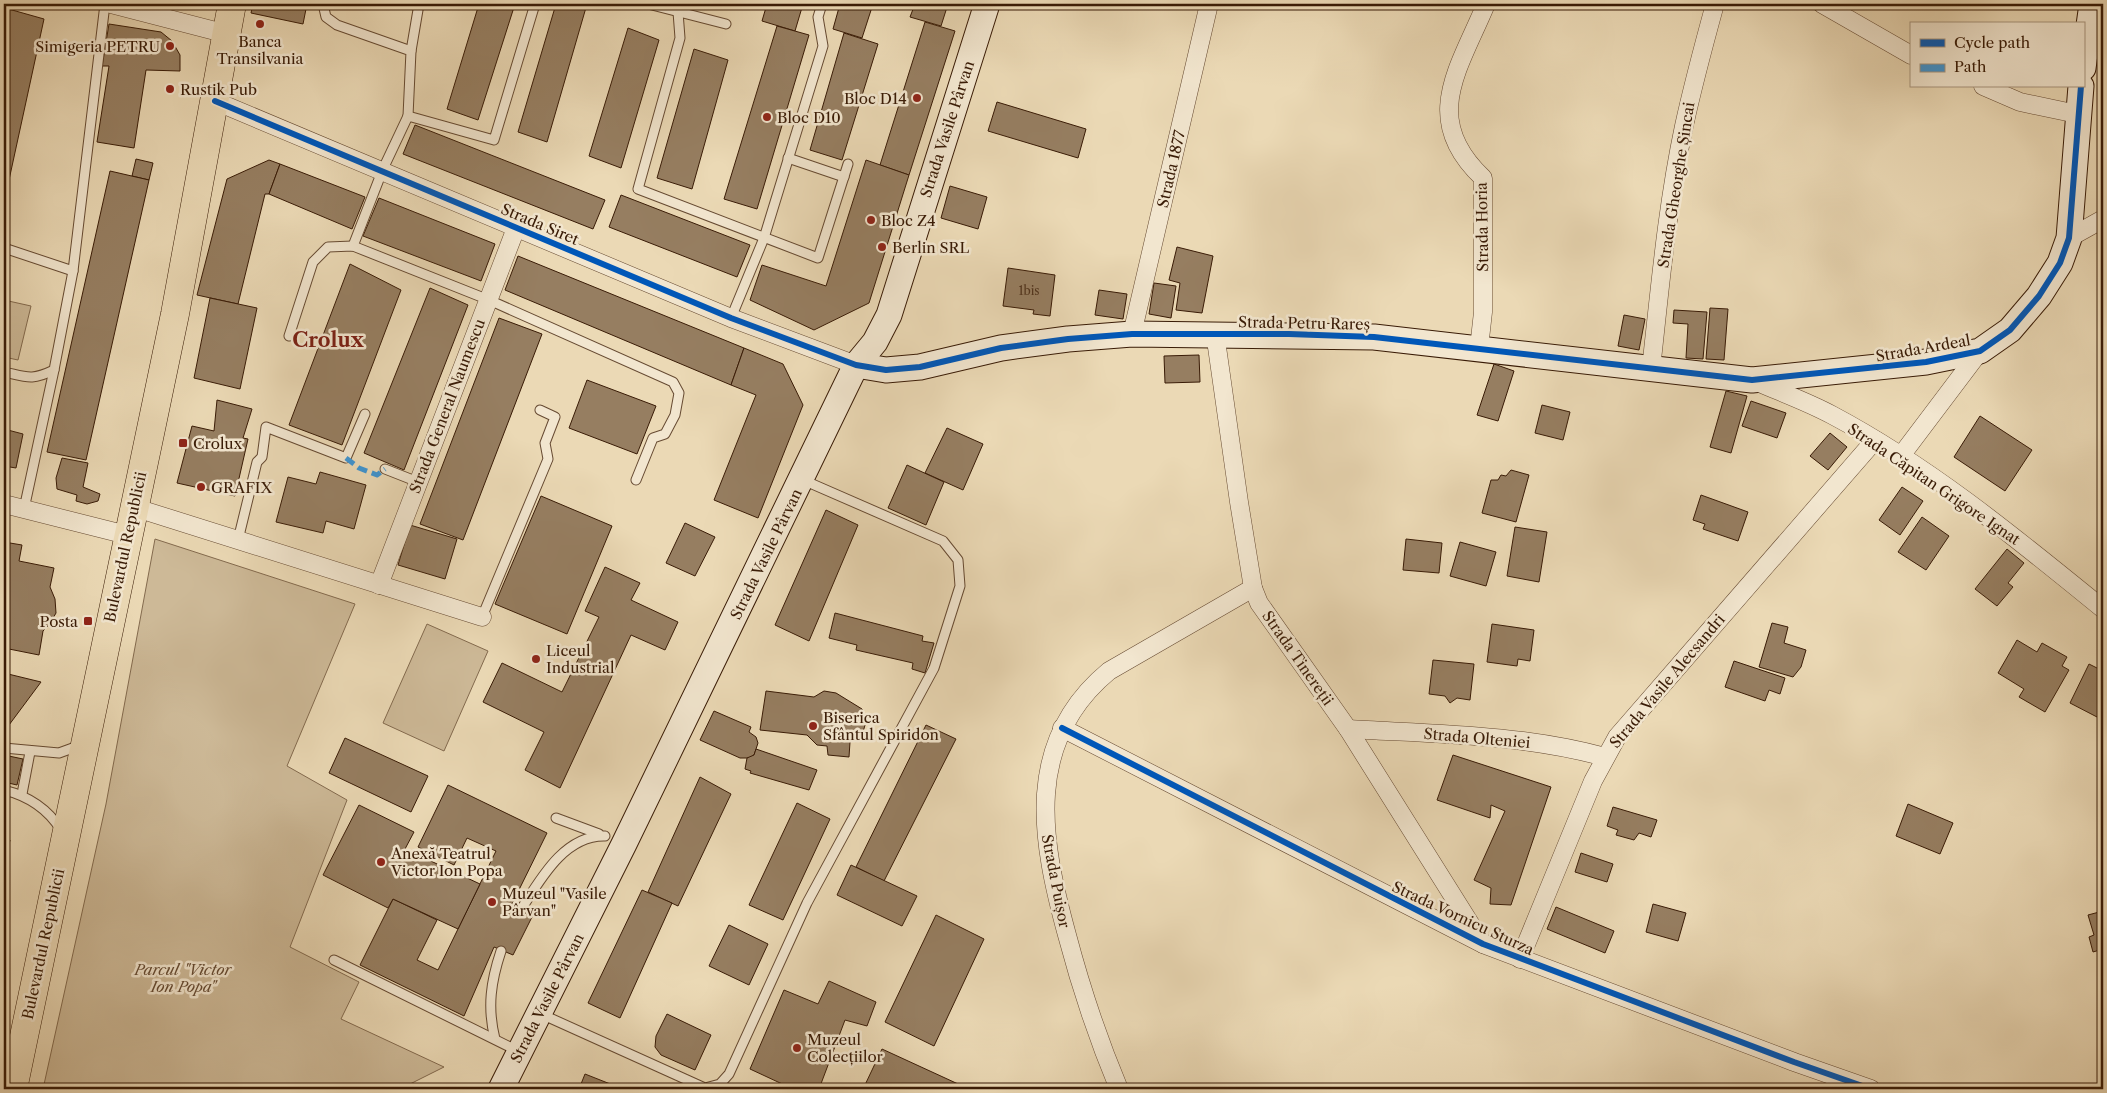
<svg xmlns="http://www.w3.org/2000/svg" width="2107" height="1093" viewBox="0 0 2107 1093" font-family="'Libre Caslon Text',serif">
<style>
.green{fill:#cdb997;stroke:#836a4e}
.building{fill:#967e61;stroke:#391b06}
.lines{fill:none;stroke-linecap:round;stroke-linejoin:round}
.lane-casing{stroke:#664a32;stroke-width:11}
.street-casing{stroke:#664a32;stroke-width:19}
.secondary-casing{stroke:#391b06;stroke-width:27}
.primary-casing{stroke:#391b06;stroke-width:29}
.lane{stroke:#f2e6cf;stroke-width:9}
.street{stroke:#f2e6cf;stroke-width:18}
.secondary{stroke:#f2e6cf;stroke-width:25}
.primary{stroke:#ebd9b5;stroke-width:28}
.quiet{stroke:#3e94d1;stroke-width:5;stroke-dasharray:10 5;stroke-linecap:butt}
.cycleway-casing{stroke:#f2e6cf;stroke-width:9}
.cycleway{stroke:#0057b8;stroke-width:6}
.poi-dot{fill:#8f2418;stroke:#f2e6cf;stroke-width:2}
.labels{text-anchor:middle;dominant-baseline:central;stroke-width:5;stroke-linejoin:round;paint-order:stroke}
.number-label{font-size:12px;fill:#50341d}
.poi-label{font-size:15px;fill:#391b06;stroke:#f2e6cf;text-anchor:start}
.street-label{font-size:15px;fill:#391b06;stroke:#f2e6cf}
.park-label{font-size:15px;font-style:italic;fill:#654a32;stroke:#f2e6cf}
.district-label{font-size:20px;font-weight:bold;fill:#7a1f14;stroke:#f2e6cf}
</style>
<rect width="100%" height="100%" fill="#ebd9b5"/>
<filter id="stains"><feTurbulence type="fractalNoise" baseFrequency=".004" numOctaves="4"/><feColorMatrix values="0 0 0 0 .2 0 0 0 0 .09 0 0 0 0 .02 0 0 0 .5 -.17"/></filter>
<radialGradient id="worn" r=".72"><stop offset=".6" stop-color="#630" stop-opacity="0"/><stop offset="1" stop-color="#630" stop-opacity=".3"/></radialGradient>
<g class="green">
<path d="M4,300L31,306L18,360L4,357Z"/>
<path d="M155,539L355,604L287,766L347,800L290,947L359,982L341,1019L444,1067L400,1089H43L106,804Z"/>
<path d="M427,624L488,651L444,751L383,723Z"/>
</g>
<g class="building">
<path d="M253,4H307L303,24L251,13Z"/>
<path d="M479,4H515L478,120L447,109Z"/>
<path d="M556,4H587L547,142L518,132Z"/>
<path d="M767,4H803L795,31L762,21Z"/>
<path d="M840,4H873L862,38L833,29Z"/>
<path d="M915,4H948L941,26L910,17Z"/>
<path d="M5,8L44,19L4,203V15Z"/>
<path d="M925,22L955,31L909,175L880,165Z"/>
<path d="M109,24L161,32L172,41L180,55V71L146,70L134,148L97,142L109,66H102Z"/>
<path d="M777,26L809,35L757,209L724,199Z"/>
<path d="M628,28L659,40L621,168L589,156Z"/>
<path d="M844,33L878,44L842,160L810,150Z"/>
<path d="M694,49L728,60L692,189L657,178Z"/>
<path d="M997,102L1086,129L1078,158L988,131Z"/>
<path d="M415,125L605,200L593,229L403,154Z"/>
<path d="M136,159L153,163L149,180L132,176Z"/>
<path d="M269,160L280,164L269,194H265L238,304L197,295L227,179Z"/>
<path d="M866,160L909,175L869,303L814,330L750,300L762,265L826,286Z"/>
<path d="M280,164L365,197L352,229L269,194Z"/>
<path d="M110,171L149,180L86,460L47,452Z"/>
<path d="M950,186L987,197L978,229L941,218Z"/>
<path d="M621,195L750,245L737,277L609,227Z"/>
<path d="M379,198L495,244L481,281L363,236Z"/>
<path d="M1177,247L1213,256L1202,313L1176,310L1180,283L1169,280Z"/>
<path d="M518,256L744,348L731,385L505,290Z"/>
<path d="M350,264L401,290L342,445L289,425Z"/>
<path d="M1008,268L1055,275L1050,316L1033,314L1034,310L1003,306Z"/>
<path d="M1154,283L1176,286L1171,318L1149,314Z"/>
<path d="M430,288L468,305L404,470L364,453Z"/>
<path d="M1099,290L1127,294L1123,319L1095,315Z"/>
<path d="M210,298L257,308L240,389L194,378Z"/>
<path d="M1710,308L1728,309L1724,360L1706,359Z"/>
<path d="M1674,310L1707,312L1703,359L1686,358L1688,324L1673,323Z"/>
<path d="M1624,315L1645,319L1639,350L1618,346Z"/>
<path d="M499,318L542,334L463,540L420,524Z"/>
<path d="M744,348L783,364L803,405L758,518L714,500L756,395L731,385Z"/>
<path d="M1199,355L1200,382L1165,383L1164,356Z"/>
<path d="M1494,364L1514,371L1498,421L1477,415Z"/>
<path d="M587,380L656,406L637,454L569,428Z"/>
<path d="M1726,391L1747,396L1731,453L1710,447Z"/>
<path d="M217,400L252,409L243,438L248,439L235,496L177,483L192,426L214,431Z"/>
<path d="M1751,401L1786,413L1777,438L1742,426Z"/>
<path d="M1542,405L1570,412L1563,440L1535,433Z"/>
<path d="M1980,416L2032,450L2005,491L1954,457Z"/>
<path d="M947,428L983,444L963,490L925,473Z"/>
<path d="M4,429L23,434L16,468L4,466Z"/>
<path d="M1830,433L1847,447L1828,470L1810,456Z"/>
<path d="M62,458L88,463L83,487L100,494L98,501L87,504L76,501L77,495L57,489L56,478Z"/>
<path d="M907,465L944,482L926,525L888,508Z"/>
<path d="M1511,470L1529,475L1516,522L1482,513L1491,480H1498L1501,475L1506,476Z"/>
<path d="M320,472L366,485L354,529L326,521L323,533L276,522L288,477L316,484Z"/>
<path d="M1902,487L1923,501L1900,535L1879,520Z"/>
<path d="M1701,495L1748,512L1738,541L1703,529L1705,524L1693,520Z"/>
<path d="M541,496L612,526L567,634L495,604Z"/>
<path d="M826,510L858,525L809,641L775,625Z"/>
<path d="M1922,517L1949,536L1926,570L1898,552Z"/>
<path d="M685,523L715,537L695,576L666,563Z"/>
<path d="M410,525L457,539L445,579L398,565Z"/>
<path d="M1515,527L1547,532L1539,582L1507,576Z"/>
<path d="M1406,539L1442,543L1439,573L1403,570Z"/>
<path d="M4,542L22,545L19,561L54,568L50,587L55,599L56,613L49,625L43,631L39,655L4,648Z"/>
<path d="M1460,542L1496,552L1486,586L1450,576Z"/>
<path d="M2007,549L2024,563L2008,583L2013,587L1997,606L1975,589Z"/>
<path d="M605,567L640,583L631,600L678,622L665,650L631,635L560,788L525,770L544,732L483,702L502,663L562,692L599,617L585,611Z"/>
<path d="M835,613L923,636L922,641L934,643L925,673L912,669L913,663L856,650L857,645L829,638Z"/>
<path d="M1772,623L1788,627L1784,643L1806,650L1801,667L1793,677L1759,667Z"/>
<path d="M1492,624L1534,630L1530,661L1518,659L1517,666L1487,662Z"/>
<path d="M2017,640L2037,652L2042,643L2067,657L2062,666L2069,670L2045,712L2019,697L2024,689L1998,673Z"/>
<path d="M1433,660L1474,664L1470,700L1457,698L1450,703L1445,696L1429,694Z"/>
<path d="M1734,661L1785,678L1780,694L1769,690L1765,701L1725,687Z"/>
<path d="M2089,664L2103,671V704L2097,717L2070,703Z"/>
<path d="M4,673L41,682L9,725L4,723Z"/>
<path d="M766,691L814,697L824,691L836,693L862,709L866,722L862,735L850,742L849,757L828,755L827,746L817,745L807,735L760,730Z"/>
<path d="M714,711L751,727L749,732L756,737L758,743L754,755L749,758H740L700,740Z"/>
<path d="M926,725L956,739L884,881L856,867Z"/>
<path d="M345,738L428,776L411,812L329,773Z"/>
<path d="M756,749L817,770L809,790L750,773L751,771L745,769L747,758L754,755Z"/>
<path d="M4,755L23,759L17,785L4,782Z"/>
<path d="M1453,755L1551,787L1511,905L1490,904L1491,888L1474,880L1505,811L1491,805L1490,818L1437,800Z"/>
<path d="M700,777L731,794L678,906L648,892Z"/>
<path d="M448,785L547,833L512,904L533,915L513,955L494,947L464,1016L360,965L393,899L437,920L417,960L438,970L496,851L467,838L454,865L418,847Z"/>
<path d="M797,803L830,819L783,920L749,905Z"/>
<path d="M1908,804L1953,823L1940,854L1896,836Z"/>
<path d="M359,805L414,832L405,849L480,884L458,929L393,899L388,908L323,875Z"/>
<path d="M1613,807L1657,820L1651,837L1639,833L1634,840L1616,835L1618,830L1607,826Z"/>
<path d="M4,839L10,840L4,866Z"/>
<path d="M1581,853L1613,864L1607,882L1575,872Z"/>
<path d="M851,865L917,896L902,926L837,895Z"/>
<path d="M642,890L672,903L620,1018L588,1003Z"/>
<path d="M1653,904L1686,913L1678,941L1646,932Z"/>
<path d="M1556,907L1614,931L1605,953L1547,929Z"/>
<path d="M2103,911V949L2093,952L2089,937L2094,935L2088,915Z"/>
<path d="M936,915L984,939L934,1046L885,1022Z"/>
<path d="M729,925L768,944L749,985L709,966Z"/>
<path d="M829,981L876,1002L867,1026L845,1020L819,1089H793L750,1069L784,990L818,1004Z"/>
<path d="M667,1014L711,1035L695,1070L661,1055L655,1047L656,1036Z"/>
<path d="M882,1049L969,1089H870L864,1087Z"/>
<path d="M585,1074L623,1089H579Z"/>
</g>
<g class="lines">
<g class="lane-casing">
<g id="lane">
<path d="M323,4L326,17L337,25L411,51L408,116"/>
<path d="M648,4L726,24"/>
<path d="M681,4L678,12L680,38L638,189L818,258L848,164"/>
<path d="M411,51L419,4"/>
<path d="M788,158L844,177"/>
<path d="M353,246L383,169L408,116L494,140L535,4"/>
<path d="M4,248L73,271L105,4"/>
<path d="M731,318L764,238L823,46L818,17L822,4"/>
<path d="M289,336L313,262L328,247L353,246L489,300L673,382L679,393L675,415L665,434L653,438L636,480"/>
<path d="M4,372C27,377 31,381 54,370L73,271"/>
<path d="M385,469L418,482"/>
<path d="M24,509L54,370"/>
<path d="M238,540L257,462L262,457L266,427L346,458L365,414"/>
<path d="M482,617L548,459L545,443L555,417L540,410"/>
<path d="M4,748L59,753L81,745"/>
<path d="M4,790C28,796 48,809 61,830"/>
<path d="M22,794L30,752"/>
<path d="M556,818L599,834"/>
<path d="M522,908C541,878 565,835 605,836"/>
<path d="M334,960L518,1051"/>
<path d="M541,1014L705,1088L720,1084L729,1074L807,903L934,668L960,586L958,560L943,541L803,480"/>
<path d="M495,1039C487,1007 491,981 501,951"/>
</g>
</g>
<g class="street-casing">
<g id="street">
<path d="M111,4L227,34"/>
<path d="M1822,4L1911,55"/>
<path d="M1983,86L2020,102L2077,114"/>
<path d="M215,101L731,318L856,365"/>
<path d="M2069,238L2103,219"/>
<path d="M1215,333L1239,502L1253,588L1259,603L1348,729L1483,944"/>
<path d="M1132,334L1209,4"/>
<path d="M1479,348L1483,312V178C1420,119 1459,69 1486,4"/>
<path d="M1651,369C1660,288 1667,206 1684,126C1693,85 1704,44 1715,4"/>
<path d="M1755,381C1780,392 1808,402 1832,415C1930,467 2017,539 2103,609"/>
<path d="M1900,457L1980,351"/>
<path d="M4,504L127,535"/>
<path d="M133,507L482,617"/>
<path d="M379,585L516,228"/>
<path d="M1062,728L1483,944L1794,1062L1871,1089"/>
<path d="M1348,729C1434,734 1521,734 1605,757"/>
<path d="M1520,959L1593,781L1617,737L1875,440"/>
<path d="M1119,1089C1098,1039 1081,988 1067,935C1041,840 1023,742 1109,671L1253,588"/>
</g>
</g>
<g class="secondary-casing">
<g id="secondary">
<path d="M2083,68L2092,4"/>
<path d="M856,365L886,370L920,367L1001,348L1068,339L1132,334L1374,337L1752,380L1926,362L1980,351L2010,330L2039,296L2060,263L2069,238L2081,86"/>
<path d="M501,1089L624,844L856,365L875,342L889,315L987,4"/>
</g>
</g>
<g class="primary-casing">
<path id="primary" d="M13,1089L175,314L232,4"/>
</g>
<use href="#lane" class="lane"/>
<use href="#street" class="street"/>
<use href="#secondary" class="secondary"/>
<use href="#primary" class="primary"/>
<path class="quiet" d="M346,458L359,468L377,475L385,469"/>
<g class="cycleway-casing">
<g id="cycleway">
<path d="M215,101L731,318L856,365L886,370L920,367L1001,348L1068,339L1132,334H1289L1374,337L1752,380L1926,362L1980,351L2010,330L2039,296L2060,263L2069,238L2081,86"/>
<path d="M1062,728L1483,944L1794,1062L1871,1089"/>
</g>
</g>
<use href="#cycleway" class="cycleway"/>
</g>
<g class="poi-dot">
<circle cx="260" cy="24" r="5"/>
<circle cx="170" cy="46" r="5"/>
<circle cx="170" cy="89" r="5"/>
<circle cx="917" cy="98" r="5"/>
<circle cx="767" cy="117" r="5"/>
<circle cx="871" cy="220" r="5"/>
<circle cx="882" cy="247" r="5"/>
<rect x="178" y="438" width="10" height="10" rx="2.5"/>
<circle cx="201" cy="487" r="5"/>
<rect x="83" y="616" width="10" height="10" rx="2.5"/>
<circle cx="536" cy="659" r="5"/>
<circle cx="813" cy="726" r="5"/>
<circle cx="381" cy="862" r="5"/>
<circle cx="492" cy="902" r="5"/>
<circle cx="797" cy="1048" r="5"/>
</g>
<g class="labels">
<g class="number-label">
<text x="1029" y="290">1bis</text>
</g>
<g class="poi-label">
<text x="260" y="41" text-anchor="middle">Banca<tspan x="260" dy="17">Transilvania</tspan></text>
<text x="160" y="46" text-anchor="end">Simigeria PETRU</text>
<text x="180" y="89">Rustik Pub</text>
<text x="907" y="98" text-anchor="end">Bloc D14</text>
<text x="777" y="117">Bloc D10</text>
<text x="881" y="220">Bloc Z4</text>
<text x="892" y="247">Berlin SRL</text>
<text x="193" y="443">Crolux</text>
<text x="211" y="487">GRAFIX</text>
<text x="78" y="621" text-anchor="end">Posta</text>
<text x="546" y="650">Liceul<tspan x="546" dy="17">Industrial</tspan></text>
<text x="823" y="717">Biserica<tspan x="823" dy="17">Sfântul Spiridon</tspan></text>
<text x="391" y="853">Anexă Teatrul<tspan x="391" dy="17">Victor Ion Popa</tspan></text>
<text x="502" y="893">Muzeul "Vasile<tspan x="502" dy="17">Pârvan"</tspan></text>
<text x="807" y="1039">Muzeul<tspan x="807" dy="17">Colecțiilor</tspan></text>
</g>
<g class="street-label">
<text transform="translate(947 129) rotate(-72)">Strada Vasile Pârvan</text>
<text transform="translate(1171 169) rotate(-77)">Strada 1877</text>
<text transform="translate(1676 185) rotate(-81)">Strada Gheorghe Șincai</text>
<text transform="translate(540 224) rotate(23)">Strada Siret</text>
<text transform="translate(1482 227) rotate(-91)">Strada Horia</text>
<text transform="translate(1304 323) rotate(1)">Strada Petru Rareș</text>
<text transform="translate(1923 348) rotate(-10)">Strada Ardeal</text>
<text transform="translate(447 406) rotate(-69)">Strada General Naumescu</text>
<text transform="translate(1934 484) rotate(34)">Strada Căpitan Grigore Ignat</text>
<text transform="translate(125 547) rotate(-78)">Bulevardul Republicii</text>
<text transform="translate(766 554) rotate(-64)">Strada Vasile Pârvan</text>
<text transform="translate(1298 658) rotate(55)">Strada Tinereții</text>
<text transform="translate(1667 681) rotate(-50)">Strada Vasile Alecsandri</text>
<text transform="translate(1477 738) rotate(5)">Strada Olteniei</text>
<text transform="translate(1056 881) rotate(79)">Strada Puișor</text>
<text transform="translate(1463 918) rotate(25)">Strada Vornicu Sturza</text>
<text transform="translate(43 944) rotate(-78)">Bulevardul Republicii</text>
<text transform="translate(547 998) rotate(-63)">Strada Vasile Pârvan</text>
</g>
<g class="park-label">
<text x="183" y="969">Parcul "Victor<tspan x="183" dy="17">Ion Popa"</tspan></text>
</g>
<g class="district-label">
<text x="328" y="340">Crolux</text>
</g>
</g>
<rect width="2107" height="1093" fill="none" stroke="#ebd9b5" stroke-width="20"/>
<rect x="5" y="5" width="2097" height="1083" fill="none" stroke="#391b06" stroke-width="2.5"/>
<rect x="10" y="10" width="2087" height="1073" fill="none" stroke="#391b06"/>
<rect x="1910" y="22" width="175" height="65" fill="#f2e6cf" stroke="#a8957f"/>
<rect x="1920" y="39" width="25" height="8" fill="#0057b8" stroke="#a8957f"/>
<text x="1954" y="48" font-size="15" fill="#391b06">Cycle path</text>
<rect x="1920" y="64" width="25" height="8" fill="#3e94d1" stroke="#a8957f"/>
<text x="1954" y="72" font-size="15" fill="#391b06">Path</text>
<rect width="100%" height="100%" filter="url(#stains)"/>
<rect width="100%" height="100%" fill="url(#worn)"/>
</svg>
